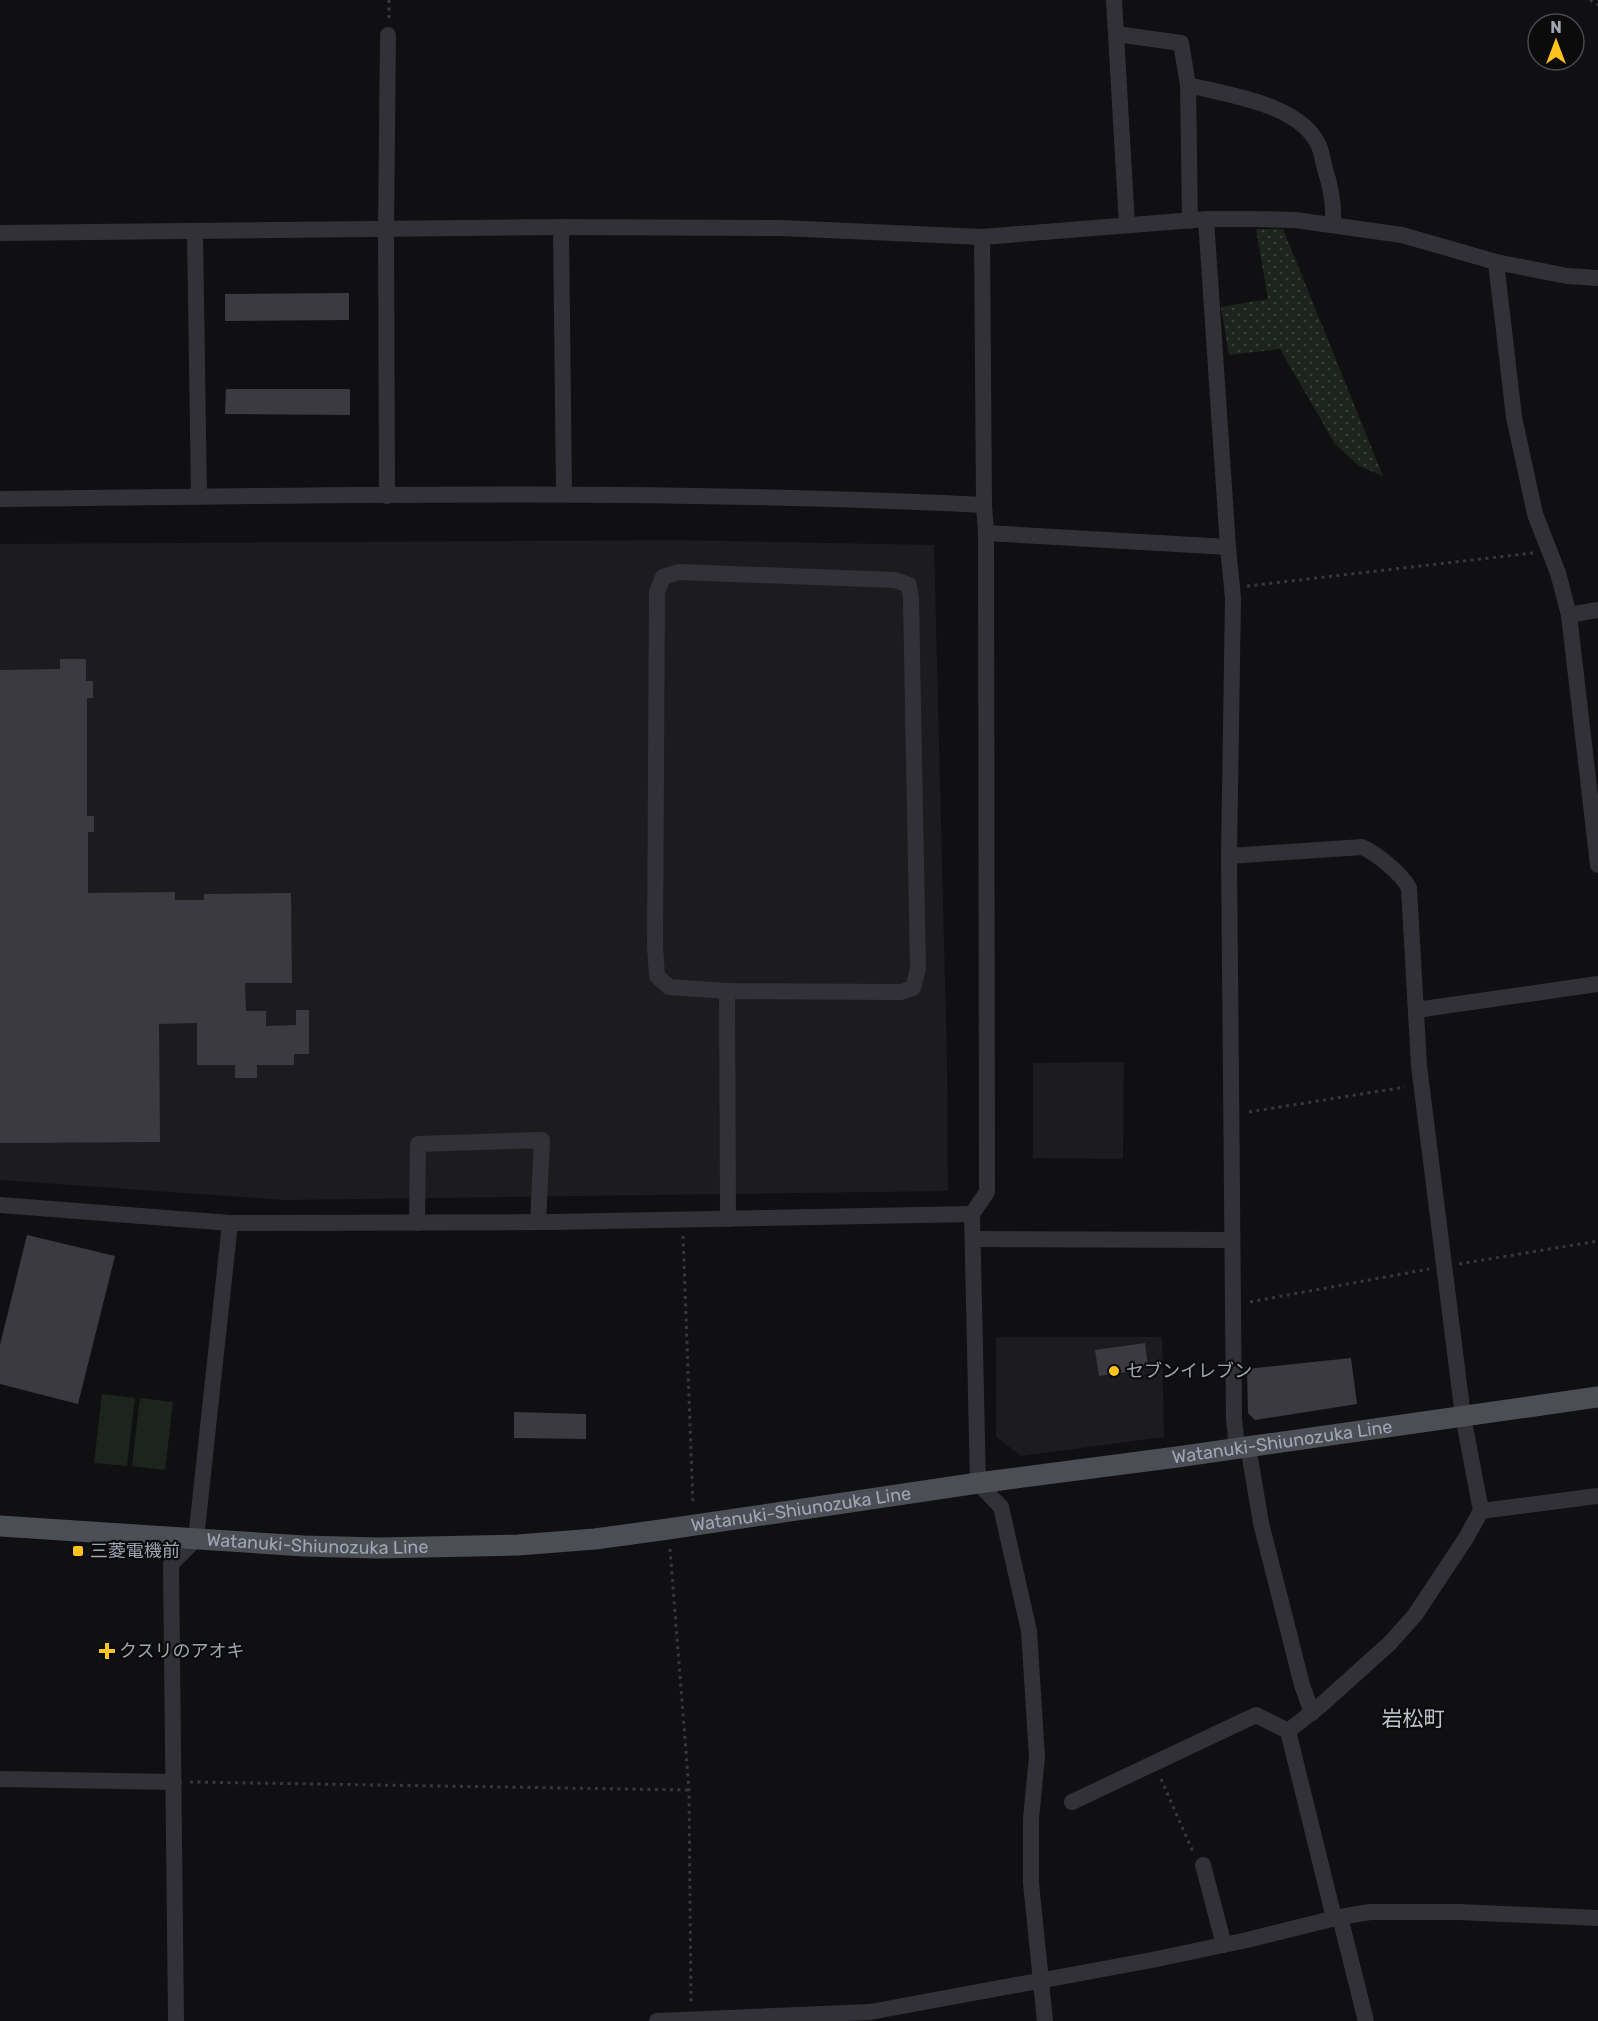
<svg xmlns="http://www.w3.org/2000/svg" width="1598" height="2021" viewBox="0 0 1598 2021" font-family="Rubik,'Noto Sans JP',sans-serif">
<style>
.built{fill:#1c1c1f}
.grass{fill:url(#grass-dots)}
.garden{fill:#1c241d}
.building{fill:#3a3a40}
.lines{fill:none;stroke-linecap:round;stroke-linejoin:round}
.path{stroke:#37383e;stroke-width:3;stroke-dasharray:3 4.5;stroke-linecap:butt}
.minor{stroke:#313137;stroke-width:16}
.major{stroke:#4c4e56;stroke-width:21}
.poi-dot{fill:#ffc31b;stroke:#0b0b0c;stroke-width:2}
.labels{text-anchor:middle;dominant-baseline:central;stroke-width:4.5;stroke-linejoin:round;paint-order:stroke}
.poi-label{font-size:18px;fill:#a0a5b4;stroke:#0b0b0c;text-anchor:start}
.street-label{font-size:18px;fill:#a0a5b4;stroke:#0b0b0c}
.quarter-label{font-size:21px;fill:#c1c4cf;stroke:#0b0b0c}
</style>
<defs>
<pattern id="grass-dots" width="8" height="8" patternUnits="userSpaceOnUse" patternTransform="scale(1.5)"><rect width="8" height="8" fill="#1c241d"/><path d="M2 2h.1M6 6h.1" fill="none" stroke="#3a413b" stroke-width="1.8" stroke-linecap="round"/></pattern>
</defs>
<rect width="100%" height="100%" fill="#101012"/>
<g class="built">
<path d="M676,540L934,545L947,1061L948,1191L286,1200L0,1180V544Z"/>
<path d="M1124,1062L1123,1159L1033,1158V1063Z"/>
<path d="M996,1337H1162L1164,1437L1021,1456L996,1437Z"/>
</g>
<path class="grass" d="M1256,229H1283L1383,476L1359,466L1335,444L1280,349L1229,355L1221,307L1268,299Z"/>
<g class="garden">
<path d="M102,1394L135,1398L127,1466L94,1463Z"/>
<path d="M140,1398L173,1402L165,1470L132,1466Z"/>
</g>
<g class="building">
<path d="M349,293V320L225,321V294Z"/>
<path d="M226,389H350V415L225,414Z"/>
<path d="M60,659H86V681H93V698H87V816H94V832H88V893L175,892V900H204V894L291,893L292,983H245L246,1011H266V1026L296,1025V1010H309V1054H294V1065H257V1078H235V1065H197V1023L159,1024L160,1142L0,1143V670L60,669Z"/>
<path d="M27,1235L115,1256L78,1404L0,1384V1345Z"/>
<path d="M1145,1343L1148,1366L1141,1367V1370L1099,1376L1095,1350Z"/>
<path d="M1351,1358L1357,1404L1255,1420L1248,1413L1247,1369Z"/>
<path d="M514,1412L586,1414V1439L514,1438Z"/>
</g>
<g class="lines">
<g class="path">
<path d="M1590,0L1598,5"/>
<path d="M389,18V0"/>
<path d="M1247,586L1533,553"/>
<path d="M1249,1112L1405,1087"/>
<path d="M683,1236L693,1505"/>
<path d="M1459,1264L1598,1241"/>
<path d="M1250,1302L1429,1269"/>
<path d="M670,1549L689,1790L691,2003"/>
<path d="M1161,1779L1193,1852"/>
<path d="M190,1782L689,1790"/>
</g>
<g class="minor">
<path d="M1114,0L1127,225"/>
<path d="M1116,34L1181,43L1188,85L1190,221"/>
<path d="M1188,85C1228,95 1301,104 1319,146C1322,153 1323,162 1325,169C1331,187 1334,205 1333,224"/>
<path d="M1206,219L1228,547L1233,598L1229,856L1234,1419L1237,1448"/>
<path d="M561,227L564,493"/>
<path d="M195,231L199,497"/>
<path d="M0,233L561,227L782,228L982,237L1206,219H1255L1295,220L1402,235L1496,262L1567,276L1598,278"/>
<path d="M982,237L984,505L986,533L987,1192L972,1214L978,1483L1001,1507L1029,1631L1037,1757L1031,1819V1883L1045,2021"/>
<path d="M1496,262L1514,417L1535,514L1558,573L1569,615L1598,865"/>
<path d="M387,496L386,229L388,35"/>
<path d="M0,499C328,495 656,489 984,505"/>
<path d="M986,533L1228,547"/>
<path d="M679,572L895,580L909,585L911,600L918,969L913,988L901,992L727,991L669,987L657,976L655,946L657,592L663,577Z"/>
<path d="M1569,615L1598,610"/>
<path d="M1229,856L1362,847C1376,853 1402,874 1409,888L1419,1066L1463,1416L1481,1511L1466,1538L1415,1615L1390,1643L1320,1706L1288,1731"/>
<path d="M727,991L728,1219"/>
<path d="M1416,1010L1598,984"/>
<path d="M0,1205L230,1223L553,1222L972,1214"/>
<path d="M417,1223L418,1144L542,1140L538,1222"/>
<path d="M973,1239L1232,1240"/>
<path d="M1248,1446L1261,1523L1302,1685L1312,1713"/>
<path d="M1481,1511L1598,1496"/>
<path d="M0,1779L174,1782"/>
<path d="M1072,1802L1256,1715L1288,1731L1334,1918"/>
<path d="M1203,1865L1224,1945"/>
<path d="M1340,1917L1366,2021"/>
<path d="M176,2021L171,1564L196,1539L230,1223"/>
<path d="M657,2021L870,2012L1152,1960L1247,1940L1340,1917L1370,1912H1459L1598,1918"/>
</g>
<path class="major" id="s1" d="M0,1526L304,1546L378,1548L518,1545L595,1539L668,1529L978,1483L1177,1457L1598,1397"/>
</g>
<g class="poi-dot">
<circle cx="1114" cy="1371" r="6"/>
<rect x="72" y="1545" width="12" height="12" rx="3"/>
<path d="M104 1642h6v6h6v6h-6v6h-6v-6h-6v-6h6z"/>
</g>
<g class="labels">
<g class="poi-label">
<text x="1126" y="1371">セブンイレブン</text>
<text x="90" y="1551">三菱電機前</text>
<text x="119" y="1651">クスリのアオキ</text>
</g>
<g class="street-label">
<text stroke="none"><textPath href="#s1" startOffset="1290">Watanuki-Shiunozuka Line</textPath></text>
<text stroke="none"><textPath href="#s1" startOffset="804">Watanuki-Shiunozuka Line</textPath></text>
<text stroke="none"><textPath href="#s1" startOffset="318">Watanuki-Shiunozuka Line</textPath></text>
</g>
<g class="quarter-label">
<text x="1413" y="1718">岩松町</text>
</g>
</g>
<g transform="translate(1556 42)"><circle r="28" fill="#0b0b0c" stroke="#47494f" stroke-width="1.5"/>
<path d="M0-4.5L10 22L0 15L-10 22Z" fill="#ffc31b"/>
<text y="-9" font-size="16" font-weight="bold" text-anchor="middle" fill="#a0a5b4">N</text>
</g>
</svg>
